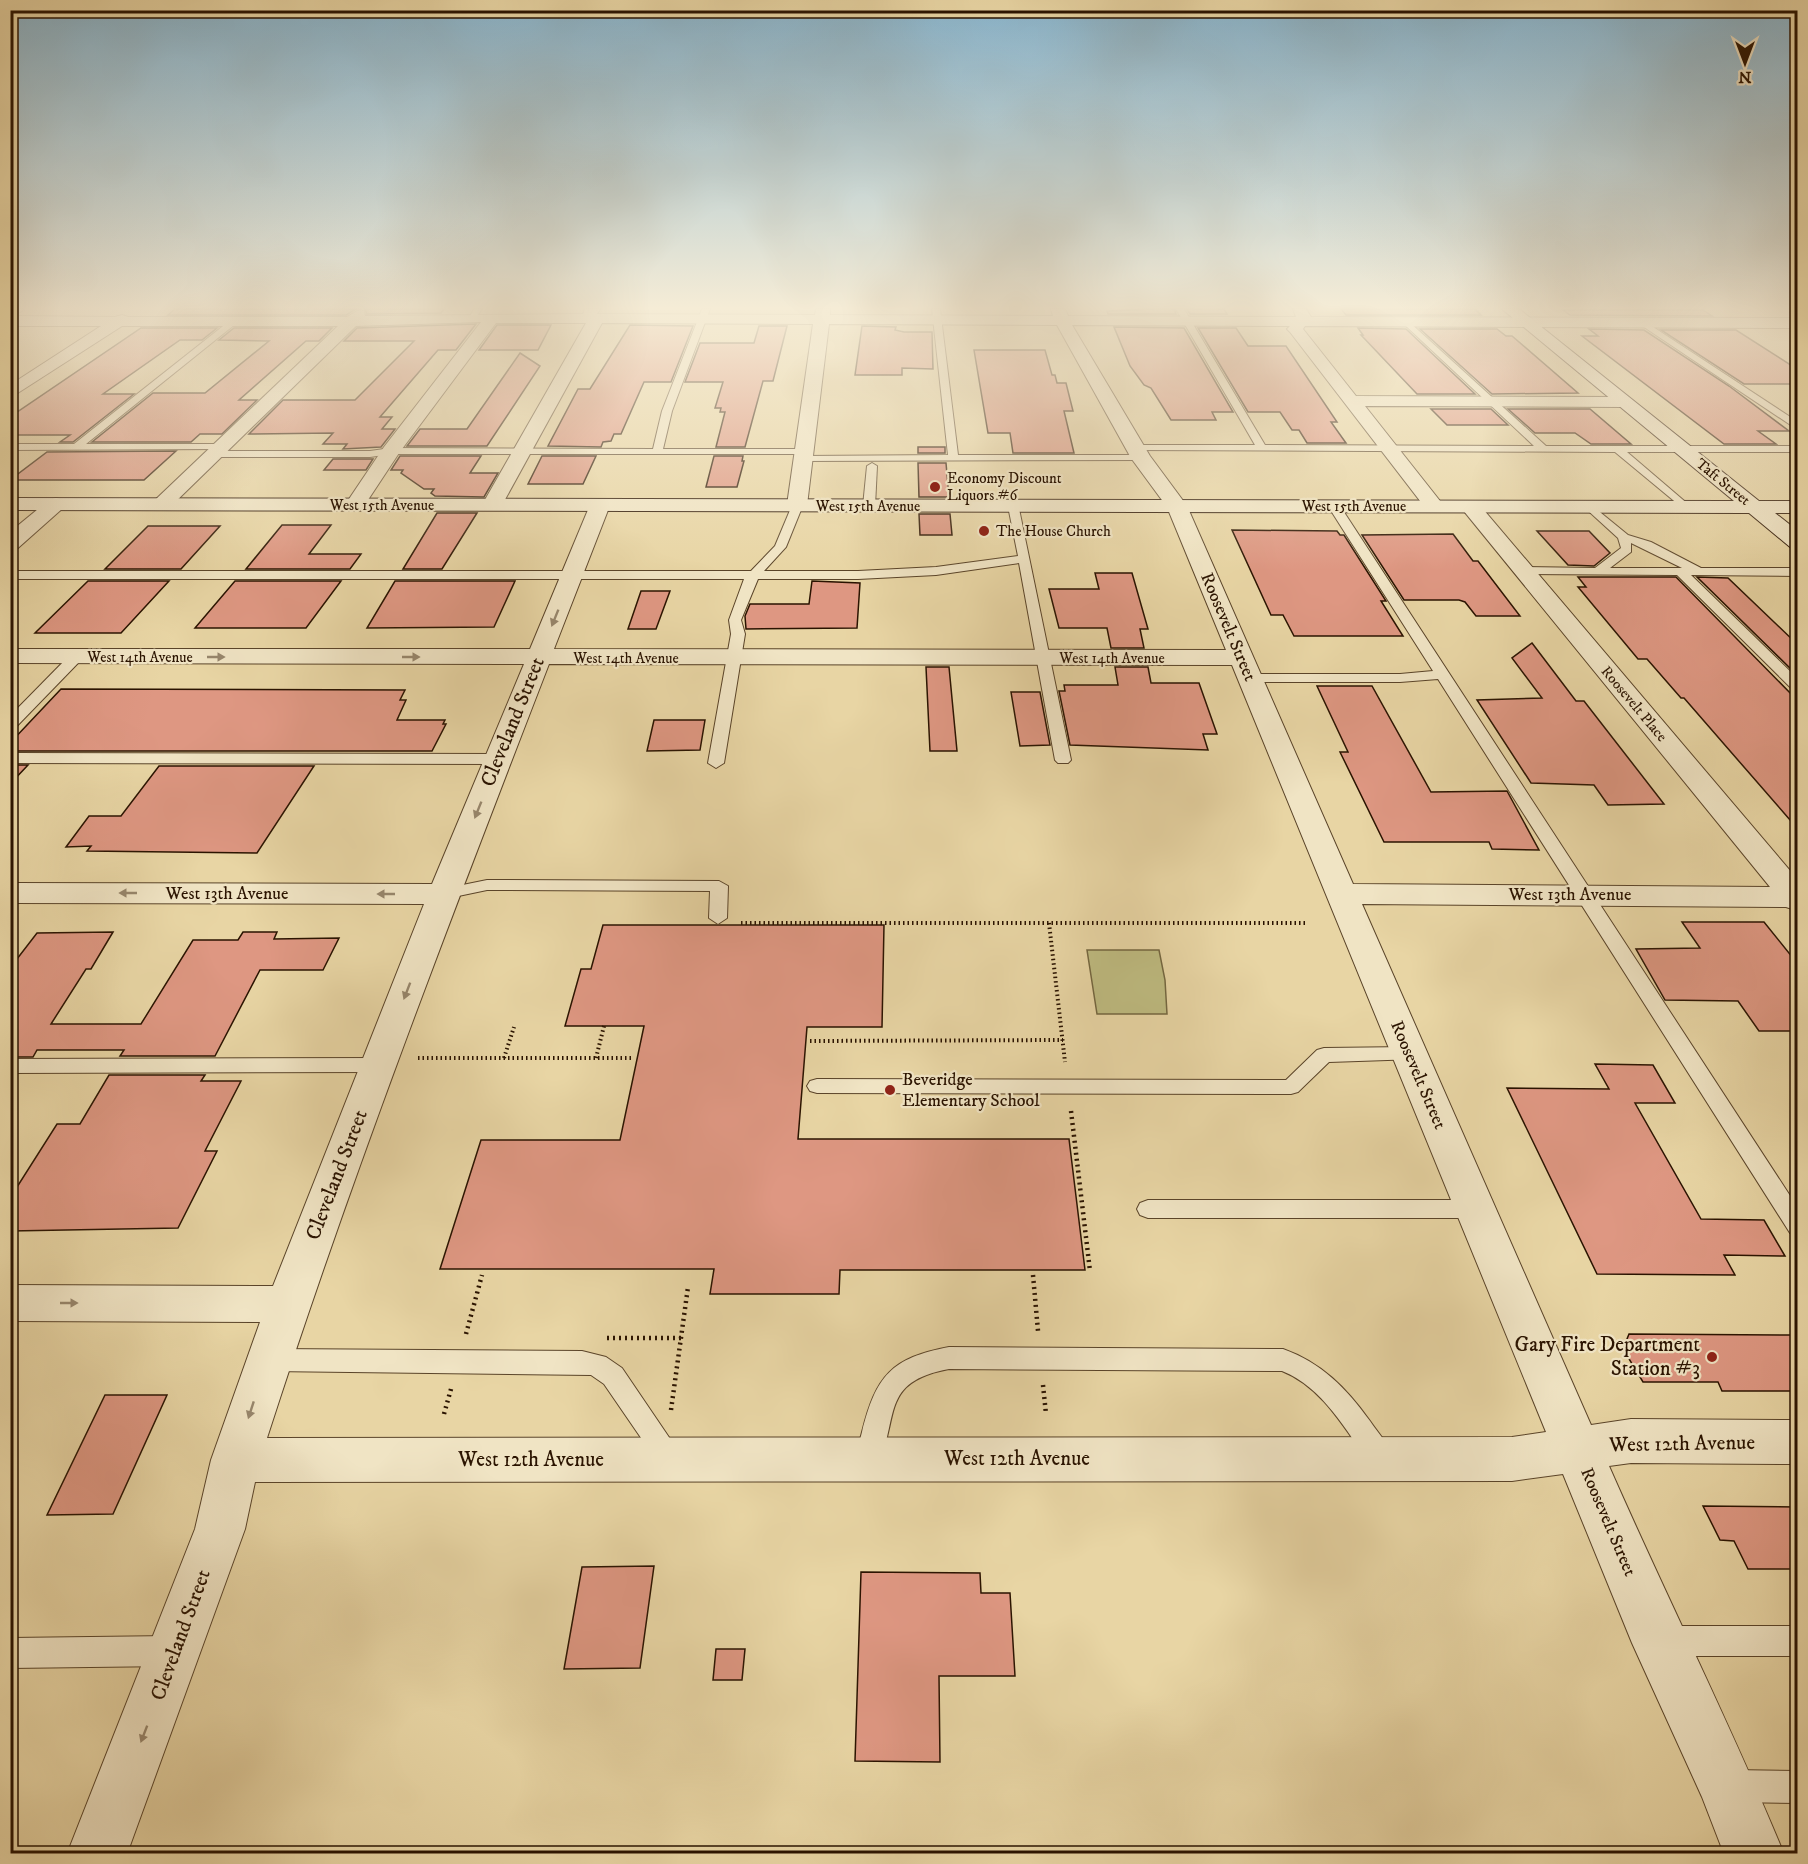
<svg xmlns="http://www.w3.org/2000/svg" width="1808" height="1864" viewBox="0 0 1808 1864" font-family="'IM FELL DW Pica',serif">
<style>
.green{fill:#bebb80;stroke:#746740;stroke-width:1.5}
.building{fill:#de9782;stroke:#2a1300;stroke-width:1.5}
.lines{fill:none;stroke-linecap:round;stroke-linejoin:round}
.lane-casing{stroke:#5a4429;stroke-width:2}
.street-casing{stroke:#5a4429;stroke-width:2}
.secondary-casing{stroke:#2a1300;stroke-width:2}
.path-far1{stroke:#2a1300;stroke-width:4;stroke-dasharray:1.5 3;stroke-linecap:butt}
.path{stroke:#2a1300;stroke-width:4.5;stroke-dasharray:2 4;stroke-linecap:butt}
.lane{fill:#f0e4c4;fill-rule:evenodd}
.street{fill:#f0e4c4;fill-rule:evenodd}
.secondary{fill:#f0e4c4;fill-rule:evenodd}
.oneway{fill:#97866c}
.poi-dot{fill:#8f2418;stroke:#f0e4c4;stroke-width:2}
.labels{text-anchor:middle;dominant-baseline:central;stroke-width:4.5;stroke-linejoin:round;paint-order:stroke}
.far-poi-label{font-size:15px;fill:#2a1300;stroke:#f0e4c4;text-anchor:start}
.far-street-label{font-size:15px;fill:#2a1300;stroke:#f0e4c4}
.street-label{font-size:18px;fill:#2a1300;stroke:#f0e4c4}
.poi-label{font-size:18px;fill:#2a1300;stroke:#f0e4c4;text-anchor:start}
.near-street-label{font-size:21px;fill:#2a1300;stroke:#f0e4c4}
.near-poi-label{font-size:21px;fill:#2a1300;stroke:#f0e4c4;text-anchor:end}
</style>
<rect width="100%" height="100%" fill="#e8d5a4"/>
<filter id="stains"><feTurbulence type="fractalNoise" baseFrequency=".00333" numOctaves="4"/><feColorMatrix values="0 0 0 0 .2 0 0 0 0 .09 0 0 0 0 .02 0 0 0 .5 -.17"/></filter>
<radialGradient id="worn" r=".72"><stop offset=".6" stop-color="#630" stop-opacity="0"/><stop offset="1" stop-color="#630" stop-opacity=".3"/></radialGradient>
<path class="green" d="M1087,950H1159L1165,980L1167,1014H1097Z"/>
<g class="building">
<path d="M175,309H356L346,315H168Z"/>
<path d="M365,309H444L441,313L367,314Z"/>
<path d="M1154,309H1174L1176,314H1108L1107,311Z"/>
<path d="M1187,309H1224L1227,314H1190Z"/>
<path d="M1341,309H1475L1481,315H1346Z"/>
<path d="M1563,310H1703L1712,316L1570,315Z"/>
<path d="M476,324L456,350H438L380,417H392L382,429H395L381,447L343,449L347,444H323L333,433L249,434L283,400H355L414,341H344L357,328Z"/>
<path d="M497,325H551L538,350H479Z"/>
<path d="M630,325L693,326L671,382H644L621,434H614L611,441L603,442L601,447L548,446L578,389H590Z"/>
<path d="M759,326H787L773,381H763L745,447H716L725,412H720L721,408H715L723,382H685L700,343H754Z"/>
<path d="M862,326L896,327L895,330L904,332H932L933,369L902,368V375H855Z"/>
<path d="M1114,327L1184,328L1233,412H1212L1216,420H1171L1151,388L1144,385L1130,366Z"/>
<path d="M141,328H217L202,340H180L103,394H134L73,442H60L70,435H10V417Z"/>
<path d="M234,328H332L319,341H306L239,400H257L222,434H200L191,442H92L153,393H205L269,341L219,340Z"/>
<path d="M1198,328H1236L1248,346H1286L1337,422H1331L1346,443H1307L1299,430H1292L1280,412H1248Z"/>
<path d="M1358,328L1406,329L1475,394H1417L1361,335H1363Z"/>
<path d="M1420,329H1497L1506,336H1512L1578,393L1492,394Z"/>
<path d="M1589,329L1644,330L1729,386L1789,431H1758L1776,444H1724L1582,336H1598Z"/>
<path d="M1661,330H1736L1797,369V384H1744Z"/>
<path d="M974,350H1045L1052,375H1055L1057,383H1066L1073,411H1064L1074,453H1013L1010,433H988Z"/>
<path d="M520,353L540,366L487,446H407L420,429H467Z"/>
<path d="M1431,409H1491L1508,425H1447Z"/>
<path d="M1508,409H1590L1631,444H1591L1575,433H1535Z"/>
<rect x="918" y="447" width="27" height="6"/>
<path d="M176,451L144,480H10L47,452Z"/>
<path d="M400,456H481L470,473H498L484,497L435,496L431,493L434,489H424L401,473L403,470H391Z"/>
<path d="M542,456H596L583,484H528Z"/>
<path d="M714,456H743L742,461H744L737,487H706Z"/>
<path d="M333,459H373L366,470H324Z"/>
<path d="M918,463H946L949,497H919Z"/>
<path d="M437,513H477L442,569H403Z"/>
<path d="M919,514H950L952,535H920Z"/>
<path d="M282,525H331L309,554H361L350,569H246Z"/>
<path d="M148,526H220L181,569H105Z"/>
<path d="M1232,530L1337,531L1340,535H1344L1386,601H1381L1403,636H1294L1283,615H1271Z"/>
<path d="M1537,531H1589L1610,553L1594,566L1568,565Z"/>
<path d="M1453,534L1473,561H1478L1520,616H1476L1465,602L1459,600H1404L1362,535Z"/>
<path d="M1095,573H1132L1148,629H1140L1144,648H1111L1107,628H1059L1049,589H1099Z"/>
<path d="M1578,577H1676L1797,700V828L1684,698H1681L1647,659H1638L1578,587H1586Z"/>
<path d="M1697,577L1728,578L1797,644V675Z"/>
<path d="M88,581H169L121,633H35Z"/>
<path d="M235,581H341L306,628H195Z"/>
<path d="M395,581H515L494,627L367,628Z"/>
<path d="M812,581L860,583L857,628L746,629L745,616L750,604H809Z"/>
<path d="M641,591H670L656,629H628Z"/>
<path d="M1532,643L1576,701H1584L1664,804L1608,805L1594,785L1531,783L1477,700L1542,698L1512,658Z"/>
<path d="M926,667H949L957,751H930Z"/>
<path d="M1115,667H1148L1151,683H1199L1217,734H1203L1208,750L1070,745L1059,691H1065L1064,685H1118Z"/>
<path d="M1317,686H1372L1431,792L1507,791L1539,850L1492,849L1489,842H1384L1340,752H1348Z"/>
<path d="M61,689L405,690L400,700H406L397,720H445L443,724H446L432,751H10V743Z"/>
<path d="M1011,692H1040L1050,745L1020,746Z"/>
<path d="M654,720H705L700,750L647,751Z"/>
<path d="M10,765H28L10,784Z"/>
<path d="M159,766H314L257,853L87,851L91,846L66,847L89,816H121Z"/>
<path d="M1682,922H1764L1797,963V1031H1759L1738,1001L1665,1000L1636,949L1700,948Z"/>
<path d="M603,925H884L882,1027H807L798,1139H1069L1085,1270H840L839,1294H710L714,1269H440L481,1140H620L644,1026H565L581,969H591Z"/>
<path d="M113,932L91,969H86L51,1024H141L193,940H238L243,932H277L274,939L339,938L323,970H260L215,1056H120L124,1050H37L33,1057H10V968L37,933Z"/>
<path d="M1595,1064L1653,1065L1675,1103H1635L1701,1219L1764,1220L1785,1256L1724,1255L1735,1275L1597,1274L1507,1088L1609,1089Z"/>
<path d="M109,1075H205L201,1081H241L205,1151H217L178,1228L10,1231V1198L57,1124H80Z"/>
<path d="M1629,1334L1797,1335V1391H1722L1718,1382H1643L1623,1349Z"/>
<path d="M105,1395H167L113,1514L47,1515Z"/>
<path d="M1703,1506L1797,1507V1569H1748L1734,1541L1720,1540Z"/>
<path d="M654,1566L640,1668L564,1669L582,1567Z"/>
<path d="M861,1572L980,1573L981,1593H1010L1015,1676H939L940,1762L855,1761Z"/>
<path d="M716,1649H745L742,1680H713Z"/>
</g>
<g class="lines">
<g class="lane-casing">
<g id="lane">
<path d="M23,309L22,311L10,316V310Z"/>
<path d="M474,309H482L474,320H468Z"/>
<path d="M702,309H710L672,411L663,449H803L808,452L807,454H391L370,457H213L208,454L213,451H370L391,448L653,449L662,411Z"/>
<path d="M932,309H940L958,455H1141L1146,458L1145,460L798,461L797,459L802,456L948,455Z"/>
<path d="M1176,309H1184L1265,445L1534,446L1405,325L1408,321L1546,446H1798V452H1627L1689,505L1691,507L1685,510L1615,452L1131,450L1130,448L1135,445H1255Z"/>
<path d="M232,319L239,321L86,444H220L224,445V449L10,450V444H74Z"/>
<path d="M1644,321L1798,422V430L1641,325Z"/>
<path d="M872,463L877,466L875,506L869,509L863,506L867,466Z"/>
<path d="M793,503L803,505L786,547L764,571H858L936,567L1018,556L1008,506L1018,504L1071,760L1068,763H1058L1055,760L1019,563L936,575L858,579H758L741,620L745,634L724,763L716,768L708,763L731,634L729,620L744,579H10V571H751L775,546Z"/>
<path d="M1334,503L1340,506L1798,1208V1236L1790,1233L1438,679L1400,682H1250L1243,678L1250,674H1400L1433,671L1328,506Z"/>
<path d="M1590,504L1628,535L1651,542L1701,568H1798V576L1691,575L1798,679V691L1793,690L1677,575L1520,574V568L1524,567L1595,568L1621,548L1618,538L1584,507ZM1631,543L1682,568H1610L1631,552Z"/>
<path d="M76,653L81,654V660L15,728L10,729V716L71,654Z"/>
<path d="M10,753L498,754L506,759L498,764L10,763Z"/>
<path d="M487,880L719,881L728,886L727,918L718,924L709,918L710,891L487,890L444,899L435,894L438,890Z"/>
<path d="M1410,1047L1417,1049L1420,1054L1417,1059L1329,1062L1298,1092L1291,1094L817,1093L810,1091L807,1086L810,1081L817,1079L1286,1080L1317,1050L1324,1048Z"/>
<path d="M379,1058L386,1060L389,1065L386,1070L379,1072L10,1073V1059Z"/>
<path d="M1148,1200H1475L1483,1203L1486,1209L1483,1215L1475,1218H1148L1140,1215L1137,1209L1140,1203Z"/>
<path d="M949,1347L1283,1349C1322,1363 1346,1388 1370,1421C1378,1433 1388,1443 1393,1456L1389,1465L1380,1468L1371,1465C1346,1431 1323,1387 1282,1371L949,1369C879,1382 900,1417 877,1468L868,1471L859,1468C853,1455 859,1445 862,1432C876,1376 891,1358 949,1347Z"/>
<path d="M270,1349L582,1351L606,1357L622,1368L683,1458L679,1467L670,1470L661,1467L604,1384L591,1375L270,1371L261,1368L258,1360L261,1352Z"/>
<path d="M1664,1626H1798V1656H1664L1654,1651L1649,1641L1654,1631Z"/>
<path d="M171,1636L181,1641L186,1651L181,1661L171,1666L10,1668V1638Z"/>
<path d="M1732,1770L1798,1771V1803L1732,1802L1721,1797L1716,1786L1721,1775Z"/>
</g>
</g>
<g class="street-casing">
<g id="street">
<path d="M585,309H600L597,314L815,315L816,309H830V315L1053,316L1051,309H1065L1068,316L1296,317L1293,309H1306L1311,317L1798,318V328L1305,326L1303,329L1356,396L1624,397L1633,402L1624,407L1365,406L1444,506L1441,510H1427L1290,332L1287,329L1290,326L1072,325L1150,456L1187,506L1353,884L1770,887L1463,510L1460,506L1463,502H1477L1798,880V911L1786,907L1362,904L1591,1425L1631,1419L1798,1420V1464L1631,1463L1609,1466C1666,1596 1730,1723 1784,1854H1724L1702,1797L1632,1643L1563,1474L1512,1481L255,1482L245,1529L127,1854H67L195,1529L211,1460L260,1322L10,1321V1285L273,1286L424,904L10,903V883L432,884L524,664L10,663V649H530L590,505L593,501H607L610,505L554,649L1226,650L1167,507L1131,458L1057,325L829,324L807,505L804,509H790L787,505L813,324L602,323L502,505L499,509H485L482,505L586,323H496L399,453L362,509H348L345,505L384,447L481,322L356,326L168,509H154L151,505L154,501L338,326H122L10,398V385L101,326H10V316L115,317L122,315L128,317H347L359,310L364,311L365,316L583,314ZM549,664L1232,665L1546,1432L1512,1437L267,1438C351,1177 450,920 549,664Z"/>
<path d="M56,498L63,500L66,504L63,508L18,548L10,549V532L49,500Z"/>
</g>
</g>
<g class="secondary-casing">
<path id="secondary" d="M1502,309H1519L1759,501H1798V513H1775L1798,531V548L1790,547L1749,513L10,510V498L1734,501Z"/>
</g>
<g class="path-far1">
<path d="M741,923H1307"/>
<path d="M1049,923L1065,1062"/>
<path d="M810,1041L1063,1040"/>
<path d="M418,1058H633"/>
<path d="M504,1058L514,1027"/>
<path d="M596,1058L604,1026"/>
</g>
<g class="path">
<path d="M1071,1111L1090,1271"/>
<path d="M1033,1275L1038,1331"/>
<path d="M466,1334L482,1275"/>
<path d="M607,1338H681"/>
<path d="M1043,1385L1046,1414"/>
<path d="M671,1410L688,1287"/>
<path d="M444,1414L451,1389"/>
</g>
<use href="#lane" class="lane"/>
<use href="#street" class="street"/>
<use href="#secondary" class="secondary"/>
</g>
<defs><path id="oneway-solid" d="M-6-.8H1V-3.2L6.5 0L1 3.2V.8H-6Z" transform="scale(1.5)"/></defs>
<g class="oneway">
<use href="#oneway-solid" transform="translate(555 618) rotate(112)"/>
<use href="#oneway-solid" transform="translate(216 657)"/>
<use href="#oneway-solid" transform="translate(411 657)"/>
<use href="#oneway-solid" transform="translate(478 810) rotate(112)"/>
<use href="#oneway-solid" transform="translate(128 893) rotate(-180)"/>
<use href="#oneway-solid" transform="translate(386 894) rotate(-180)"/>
<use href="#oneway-solid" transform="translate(407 991) rotate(111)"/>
<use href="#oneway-solid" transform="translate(69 1303)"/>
<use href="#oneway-solid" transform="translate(251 1410) rotate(108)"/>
<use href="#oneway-solid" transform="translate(144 1734) rotate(111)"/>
</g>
<linearGradient id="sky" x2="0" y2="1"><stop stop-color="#88b6d0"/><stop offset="0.54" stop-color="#f5ecd6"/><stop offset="1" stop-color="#f5ecd6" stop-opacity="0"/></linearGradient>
<rect width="1808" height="570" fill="url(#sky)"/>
<g class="poi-dot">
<circle cx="935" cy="487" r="6"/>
<circle cx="984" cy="531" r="6"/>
<circle cx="890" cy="1090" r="6"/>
<circle cx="1712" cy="1357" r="6"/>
</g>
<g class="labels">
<g class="far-poi-label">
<text x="947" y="478">Economy Discount<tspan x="947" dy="17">Liquors #6</tspan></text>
<text x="996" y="531">The House Church</text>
</g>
<g class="far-street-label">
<text transform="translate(1723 482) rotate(39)">Taft Street</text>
<text x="382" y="505">West 15th Avenue</text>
<text x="868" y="506">West 15th Avenue</text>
<text x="1354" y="506">West 15th Avenue</text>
<text x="140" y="657">West 14th Avenue</text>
<text x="626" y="658">West 14th Avenue</text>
<text x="1112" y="658">West 14th Avenue</text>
<text transform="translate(1634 704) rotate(50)">Roosevelt Place</text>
</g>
<g class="street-label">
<text transform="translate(1228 627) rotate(67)">Roosevelt Street</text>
<text x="227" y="894">West 13th Avenue</text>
<text x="1570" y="895">West 13th Avenue</text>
<text transform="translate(1418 1075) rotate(67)">Roosevelt Street</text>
<text transform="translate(1608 1522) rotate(67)">Roosevelt Street</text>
</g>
<g class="poi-label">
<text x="902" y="1080">Beveridge<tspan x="902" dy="21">Elementary School</tspan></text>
</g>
<g class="near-street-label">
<text transform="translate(513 722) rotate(-68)">Cleveland Street</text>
<text transform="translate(337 1175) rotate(-69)">Cleveland Street</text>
<text transform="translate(1682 1444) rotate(-1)">West 12th Avenue</text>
<text x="1017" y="1459">West 12th Avenue</text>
<text x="531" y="1460">West 12th Avenue</text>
<text transform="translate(181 1635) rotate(-70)">Cleveland Street</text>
</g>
<g class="near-poi-label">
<text x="1700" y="1345">Gary Fire Department<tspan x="1700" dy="24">Station #3</tspan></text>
</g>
</g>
<rect width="1808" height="1864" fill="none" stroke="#e8d5a4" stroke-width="36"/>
<rect x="12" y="12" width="1784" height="1840" fill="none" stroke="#2a1300" stroke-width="3"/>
<rect x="18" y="18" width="1772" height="1828" fill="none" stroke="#2a1300" stroke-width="1.5"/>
<g transform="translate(1745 63) rotate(180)" stroke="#f0e4c4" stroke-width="4.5" paint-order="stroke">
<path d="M0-4.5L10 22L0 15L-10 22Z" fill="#2a1300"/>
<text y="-9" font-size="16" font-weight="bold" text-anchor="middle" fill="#2a1300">N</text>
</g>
<rect width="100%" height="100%" filter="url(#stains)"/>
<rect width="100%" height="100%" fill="url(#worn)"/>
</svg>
